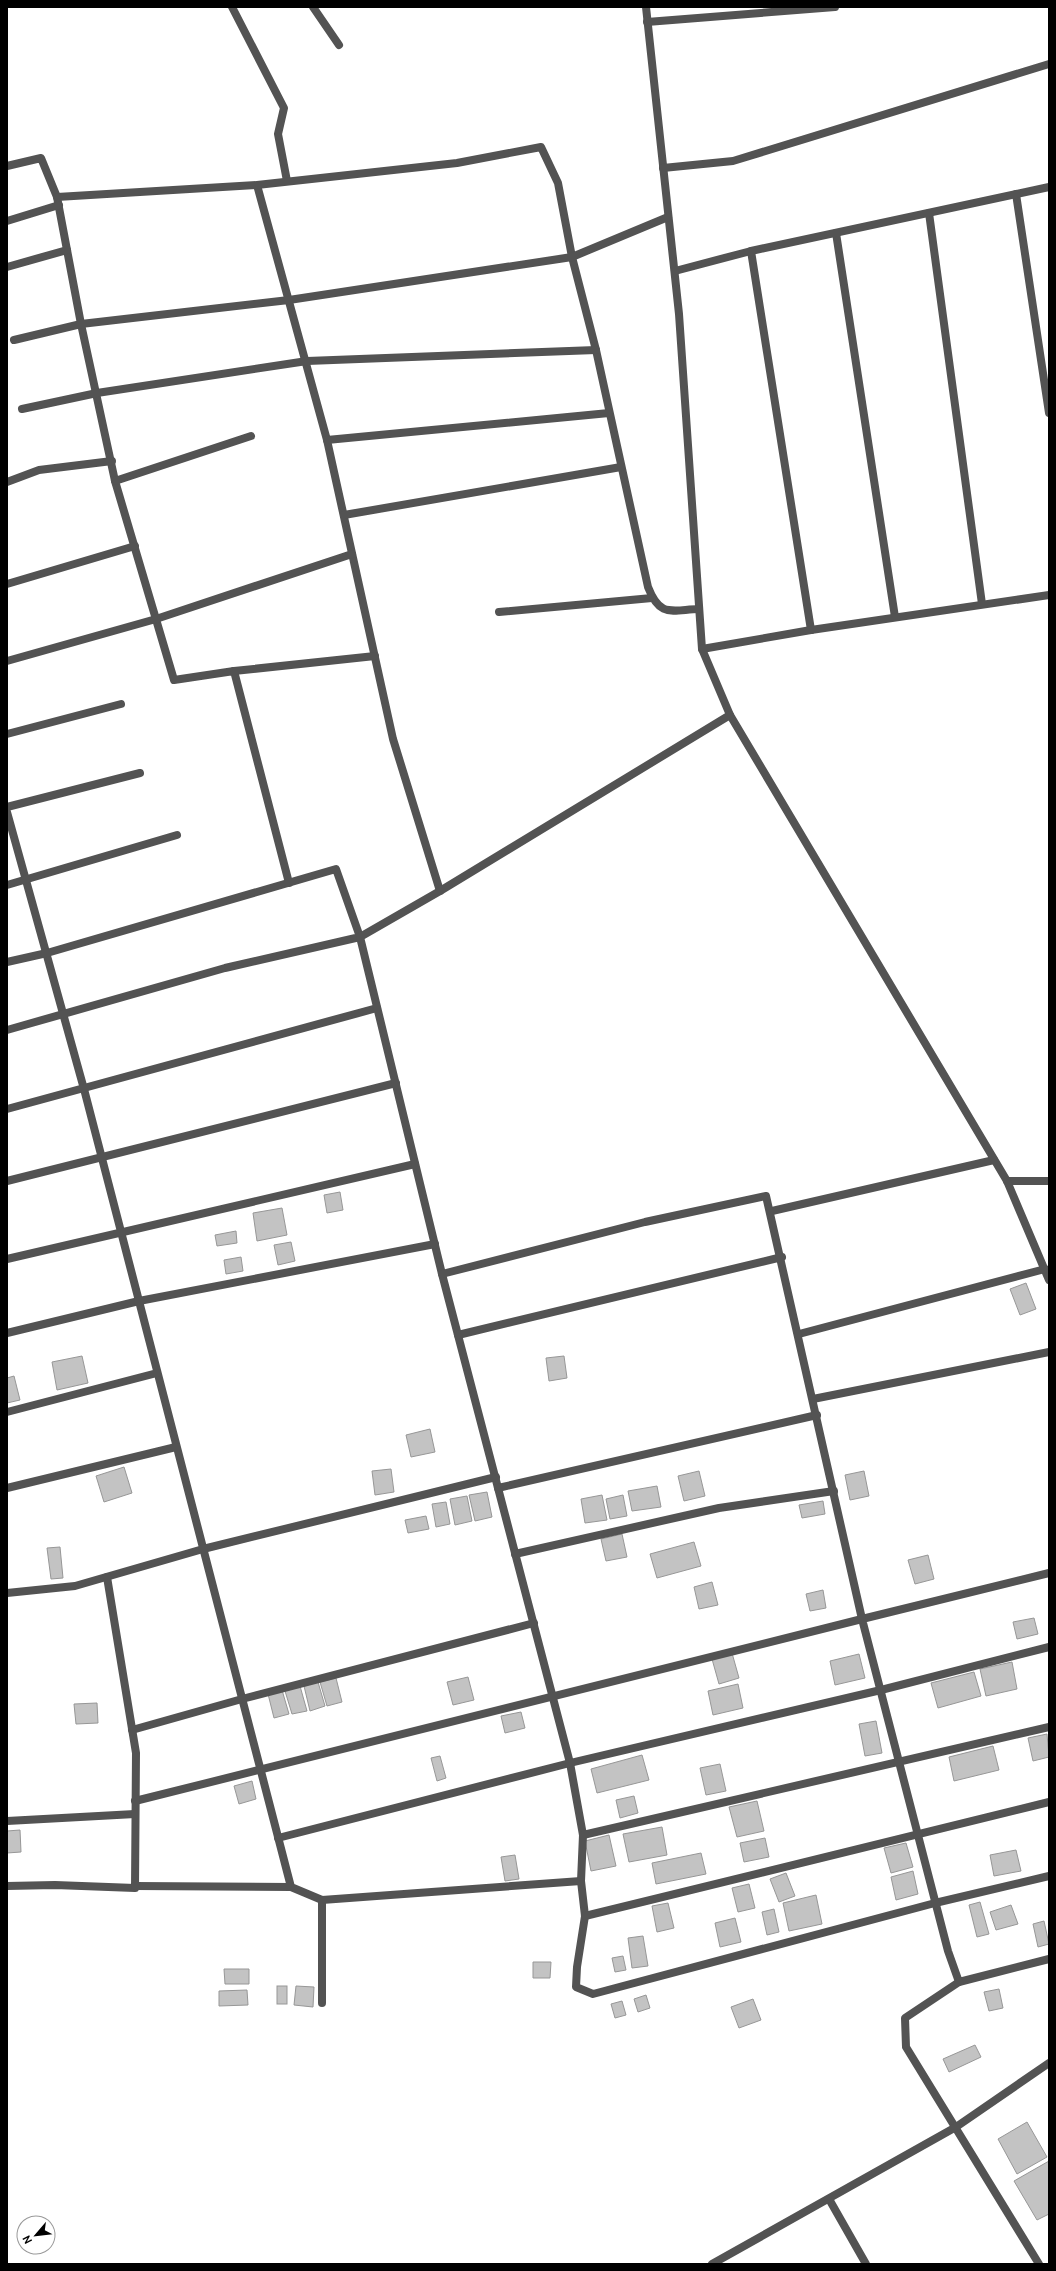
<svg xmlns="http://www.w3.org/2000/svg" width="1056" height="2271" viewBox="0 0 1056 2271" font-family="Cabin,sans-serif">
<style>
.building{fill:#c3c3c3;stroke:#979797}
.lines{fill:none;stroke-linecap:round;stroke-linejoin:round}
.minor{stroke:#535353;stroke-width:8}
</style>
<rect width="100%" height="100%" fill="#fff"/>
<g class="building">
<path d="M340,1192L343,1210L327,1213L324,1195Z"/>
<path d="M282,1208L287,1235L257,1241L253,1213Z"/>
<path d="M236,1231L237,1243L217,1246L215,1235Z"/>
<path d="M291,1242L295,1261L278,1265L274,1245Z"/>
<path d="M241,1257L243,1271L226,1274L224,1260Z"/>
<path d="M1026,1283L1036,1309L1020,1315L1010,1289Z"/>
<path d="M82,1356L88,1383L57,1390L52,1362Z"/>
<path d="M564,1356L567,1378L549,1381L546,1358Z"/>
<path d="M14,1376L20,1400L7,1403V1378Z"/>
<path d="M430,1429L435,1452L411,1457L406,1435Z"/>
<path d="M124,1467L132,1493L104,1502L96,1476Z"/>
<path d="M391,1469L394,1492L375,1495L372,1471Z"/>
<path d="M699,1471L705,1496L684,1501L678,1476Z"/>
<path d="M864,1471L869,1496L850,1500L845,1475Z"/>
<path d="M657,1486L661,1507L632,1511L628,1491Z"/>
<path d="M487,1492L492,1517L475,1521L469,1495Z"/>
<path d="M602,1495L607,1520L585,1523L581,1499Z"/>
<path d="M623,1495L627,1516L610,1519L606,1499Z"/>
<path d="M467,1496L472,1521L455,1525L450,1499Z"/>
<path d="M823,1501L825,1514L802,1518L799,1505Z"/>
<path d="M446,1502L450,1524L436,1527L432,1504Z"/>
<path d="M426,1516L429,1529L408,1533L405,1520Z"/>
<path d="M622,1534L627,1557L606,1561L601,1539Z"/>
<path d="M694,1542L701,1566L657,1578L650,1554Z"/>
<path d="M60,1547L63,1578L51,1579L47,1548Z"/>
<path d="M928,1555L934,1579L915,1584L908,1560Z"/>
<path d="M712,1582L718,1605L699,1609L694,1587Z"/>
<path d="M823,1590L826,1608L810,1611L806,1594Z"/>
<path d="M1034,1618L1038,1634L1017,1639L1013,1622Z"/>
<path d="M732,1653L739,1678L719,1684L712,1659Z"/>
<path d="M859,1654L865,1678L835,1685L830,1661Z"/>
<path d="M1012,1662L1017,1689L986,1696L980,1669Z"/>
<path d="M974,1672L981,1696L938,1708L931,1683Z"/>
<path d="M468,1677L474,1700L453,1705L447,1682Z"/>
<path d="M336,1678L342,1702L327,1706L320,1682Z"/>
<path d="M318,1682L325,1706L310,1711L304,1686Z"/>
<path d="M738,1684L743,1708L713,1715L708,1691Z"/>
<path d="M300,1686L307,1711L292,1714L285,1691Z"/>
<path d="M282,1690L289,1714L274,1718L268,1694Z"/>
<path d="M97,1703L98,1723L76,1724L74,1704Z"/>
<path d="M521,1712L525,1728L505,1733L501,1716Z"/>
<path d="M876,1721L882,1753L865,1756L859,1724Z"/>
<path d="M1047,1734L1049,1757L1033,1761L1028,1738Z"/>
<path d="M993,1746L999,1770L954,1781L949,1757Z"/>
<path d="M642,1755L649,1780L597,1793L591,1769Z"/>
<path d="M440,1756L446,1778L437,1781L431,1758Z"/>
<path d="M720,1764L726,1791L706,1795L700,1768Z"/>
<path d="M252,1781L256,1799L239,1804L234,1786Z"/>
<path d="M634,1796L638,1813L620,1818L616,1800Z"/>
<path d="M757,1801L764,1831L737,1837L729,1807Z"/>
<path d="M662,1827L667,1855L629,1862L623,1834Z"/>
<path d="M20,1830L21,1852L7,1853V1831Z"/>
<path d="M609,1835L616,1866L591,1871L585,1841Z"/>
<path d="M765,1838L769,1857L744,1862L740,1843Z"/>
<path d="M906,1843L913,1867L891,1873L884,1848Z"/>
<path d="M1016,1850L1021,1871L994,1876L990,1855Z"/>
<path d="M701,1853L706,1874L656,1884L652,1863Z"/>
<path d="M515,1855L519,1879L505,1881L501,1857Z"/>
<path d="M913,1871L918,1894L896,1900L891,1877Z"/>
<path d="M786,1873L795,1896L779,1902L770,1879Z"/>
<path d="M749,1884L755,1908L738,1912L732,1888Z"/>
<path d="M816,1895L822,1924L789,1931L783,1903Z"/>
<path d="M980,1902L989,1934L977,1937L969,1905Z"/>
<path d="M668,1903L674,1928L657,1932L652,1906Z"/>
<path d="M1011,1905L1018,1924L996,1930L990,1912Z"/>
<path d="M774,1909L779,1932L767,1935L762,1912Z"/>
<path d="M735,1918L741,1942L720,1947L715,1923Z"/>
<path d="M1044,1921L1049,1944L1038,1947L1033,1924Z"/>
<path d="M643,1936L648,1966L632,1968L628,1938Z"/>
<path d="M623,1956L626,1970L615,1972L612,1958Z"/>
<path d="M533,1962H551L550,1978H533Z"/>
<path d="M224,1969H249V1984H225Z"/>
<rect x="277" y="1986" width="10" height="18"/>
<path d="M296,1986L314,1987L313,2007L294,2005Z"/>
<path d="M999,1989L1003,2008L989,2011L984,1992Z"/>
<path d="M247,1990L248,2005L219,2006V1991Z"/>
<path d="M646,1995L650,2008L638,2012L634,1999Z"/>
<path d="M753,1999L761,2020L739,2028L731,2007Z"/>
<path d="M622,2001L626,2015L615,2018L611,2004Z"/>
<path d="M975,2045L981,2057L949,2072L943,2059Z"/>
<path d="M1027,2122L1047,2157L1017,2174L998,2139Z"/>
<path d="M1049,2161V2214L1037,2220L1014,2181Z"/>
</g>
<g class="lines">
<g class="minor">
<path d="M232,7L284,108L278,134L287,181"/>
<path d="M313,7L339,45"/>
<path d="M646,7L679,314L702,649L730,715"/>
<path d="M647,22L835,7"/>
<path d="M7,166L41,158L57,197L81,324L115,481L174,680L234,671L289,883"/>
<path d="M663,168L733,161L1049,64"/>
<path d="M257,185L327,440L393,739L440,891"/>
<path d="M1016,194L1049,413"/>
<path d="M57,197L257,185L457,163L541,147L558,183L572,257L596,350L648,587C660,618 671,610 699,609"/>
<path d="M929,213L982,604"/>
<path d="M7,221L59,205"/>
<path d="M836,233L895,617"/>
<path d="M7,267L67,250"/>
<path d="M675,271L751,251"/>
<path d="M14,340L81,324L289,300L572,257L668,217"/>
<path d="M22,409L97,393L307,361L596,350"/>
<path d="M327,440L609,413"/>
<path d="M115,481L251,436"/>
<path d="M7,482L39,470L112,461"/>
<path d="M344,515L621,467"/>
<path d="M7,584L135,546"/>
<path d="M499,612L652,598"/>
<path d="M811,630L751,251L1049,187"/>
<path d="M702,649L811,630L1049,595"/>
<path d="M7,661L156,619L352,554"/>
<path d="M234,671L375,656"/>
<path d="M7,734L121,704"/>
<path d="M7,807L140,773"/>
<path d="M7,812L84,1089L291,1887L322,1900L581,1881"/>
<path d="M7,885L177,835"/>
<path d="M7,962L47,953L336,869L360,937L225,968L7,1030"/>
<path d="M7,1109L377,1008"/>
<path d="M7,1181L396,1083"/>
<path d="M1007,1181H1049"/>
<path d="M772,1211L994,1160"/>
<path d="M7,1259L415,1164"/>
<path d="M1049,1280L1007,1181L730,715L440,891L360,937L442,1274L570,1763L583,1835L581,1881L585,1916L577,1967L576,1987L593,1994L935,1903L1049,1876"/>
<path d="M7,1333L139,1301L435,1244"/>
<path d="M799,1334L1045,1269"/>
<path d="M458,1335L782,1257"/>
<path d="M813,1399L1049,1352"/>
<path d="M7,1412L157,1373"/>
<path d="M7,1488L176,1447"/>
<path d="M498,1488L817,1415"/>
<path d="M515,1554L719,1508L834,1491"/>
<path d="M1049,1573L862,1619L948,1951L959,1982L1049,1959"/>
<path d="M7,1593L75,1586L203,1549L496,1477"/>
<path d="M132,1730L242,1699L534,1623"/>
<path d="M135,1801L862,1619L766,1196L645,1222L442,1274"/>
<path d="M7,1821L135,1814"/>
<path d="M583,1835L1049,1727"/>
<path d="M278,1838L570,1763L881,1690L1049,1647"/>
<path d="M7,1886L55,1885L135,1888L136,1753L107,1577"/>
<path d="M135,1886L291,1887"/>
<path d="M585,1916L1049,1802"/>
<path d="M959,1982L905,2018L906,2047L1039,2264"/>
<path d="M322,2003V1900"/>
<path d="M829,2199L866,2264"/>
<path d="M712,2264L956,2127L1049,2063"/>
</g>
</g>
<rect width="1056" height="2271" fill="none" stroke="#000000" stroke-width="16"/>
<g transform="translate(36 2235) rotate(242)"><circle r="19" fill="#ffffff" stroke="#999999"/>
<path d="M0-3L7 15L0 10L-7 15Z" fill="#000000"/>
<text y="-6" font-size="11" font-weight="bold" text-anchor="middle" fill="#000000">N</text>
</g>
</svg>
